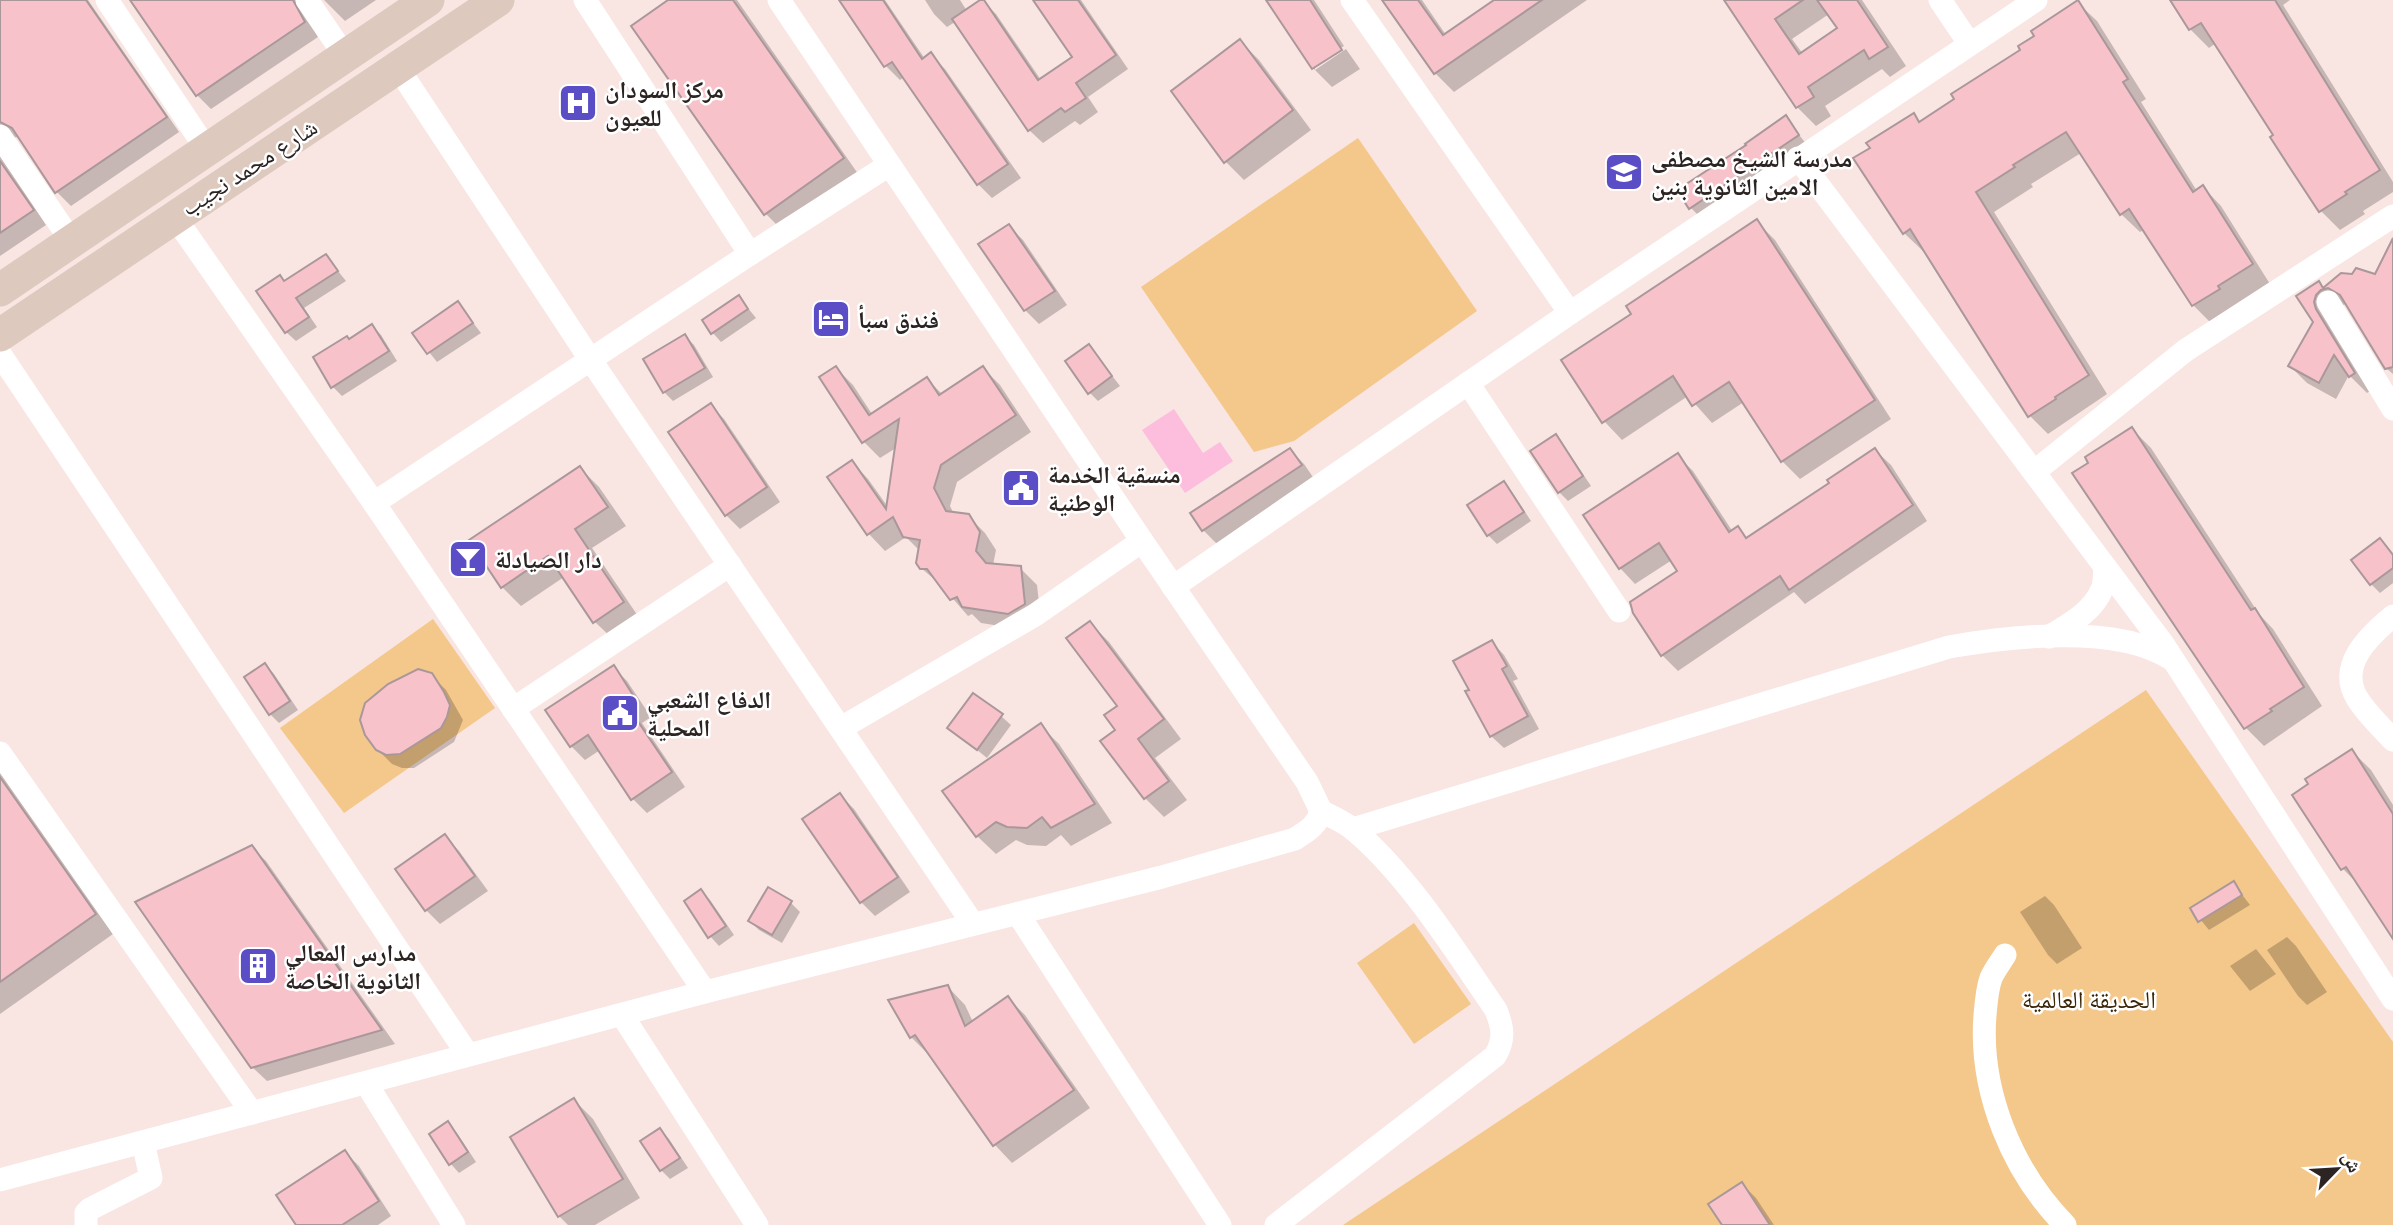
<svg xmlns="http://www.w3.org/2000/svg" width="2393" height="1225" viewBox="0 0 2393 1225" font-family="Figtree,'Noto Naskh Arabic',sans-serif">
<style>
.green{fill:#f4c78a}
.water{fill:#fdbedd}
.shadow{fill:#0003;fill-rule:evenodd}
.building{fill:#f8c2ca;stroke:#aa979a;stroke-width:2}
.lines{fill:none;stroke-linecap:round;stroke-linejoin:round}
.street{stroke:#fff;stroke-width:23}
.secondary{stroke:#ddc9bd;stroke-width:33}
.labels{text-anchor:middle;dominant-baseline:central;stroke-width:5;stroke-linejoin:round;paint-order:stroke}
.poi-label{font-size:24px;font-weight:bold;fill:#2b2422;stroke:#fff;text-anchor:start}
.street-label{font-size:24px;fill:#2b2422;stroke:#fff}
.park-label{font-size:24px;fill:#3a2607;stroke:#fff}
</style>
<rect width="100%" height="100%" fill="#f9e5e2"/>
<g class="green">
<path d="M1358,138L1477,311L1294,441L1254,452L1141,287Z"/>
<path d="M433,619L495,708L344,813L280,728Z"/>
<path d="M2146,690L2393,1042V1225H1343Z"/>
<path d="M1414,923L1471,1004L1414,1044L1357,963Z"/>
</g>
<path class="water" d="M1174,409L1203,453L1220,442L1233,461L1185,493L1142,430Z"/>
<g class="shadow">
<path d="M0,0H88L179,132L71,206L57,192L19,137L7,138L1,145L2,159L46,225L0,256Z"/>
<path d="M132,0H320L307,17L318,37L211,109L197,95Z"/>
<path d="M324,0H376L345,21Z"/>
<path d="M671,0H737L861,178L784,232L765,213Z"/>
<path d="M841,0H885L925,59L931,55L945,69L1021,178L992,198L978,184L904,77L900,80L886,66Z"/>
<path d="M925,0H960L967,11L983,1L996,14L1041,80L1074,57L1036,0H1081L1128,69L1088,97L1098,112L1080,125L1075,121L1043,143L1029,130L955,22L947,27L934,14Z"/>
<path d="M1269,0H1314L1344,46L1315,65V70L1346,49L1360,69L1332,87L1313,68Z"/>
<path d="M1384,0H1422L1446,35L1497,0H1587L1454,92L1435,73Z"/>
<path d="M1726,0H1862L1906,66L1890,77L1882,69L1825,106L1831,116L1816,126L1797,107ZM1829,14L1840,29L1803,54L1792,39Z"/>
<path d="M2172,0H2290L2283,5L2393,182V192L2363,211L2365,214L2340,230L2321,211L2273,137L2275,135L2216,43L2209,48L2190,29Z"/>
<path d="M2078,3L2097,21L2146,99L2141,102L2197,191L2203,187L2221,206L2270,284L2212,324L2193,305L2145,229L2140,232L2121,214L2081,153L2031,184L2033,187L1994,212L2107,394L2048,434L2030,416L1925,250L1923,251L1904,233L1872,149L1913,115L1921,123L2023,50Z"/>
<path d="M1240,41L1259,60L1311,130L1244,180L1225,161Z"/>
<path d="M1786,118L1807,145L1699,216L1690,207Z"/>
<path d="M1756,221L1775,240L1891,419L1800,479L1782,461L1744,402L1712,423L1688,396L1622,440L1604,421L1634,314Z"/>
<path d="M1009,226L1023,240L1067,305L1039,324L1025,310L981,245Z"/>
<path d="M2393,244V374L2386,368L2347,304L2339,306L2370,391L2367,393L2349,375L2336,399L2307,383L2290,366L2315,322L2298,296L2324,289L2342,275L2376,276Z"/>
<path d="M326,256L346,281L304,308L317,327L296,341L286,332L259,292L285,282Z"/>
<path d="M739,297L756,318L721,342L712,332Z"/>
<path d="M458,303L481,333L437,362L414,333Z"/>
<path d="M372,326L381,335L397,361L342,396L333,387L350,341Z"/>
<path d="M685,336L694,345L713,377L673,401L664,392Z"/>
<path d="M1089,346L1120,386L1098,401L1089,392Z"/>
<path d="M836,368L853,385L872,414L927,379L943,395L983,368L1000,385L1031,432L957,482L950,506L954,514L968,516L985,533L996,550L993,565L1020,568L1037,585L1041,621L1026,630L981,623L972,614L968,616L941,585L921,568L920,551L906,537L885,551L869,534L852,462L868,479L888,507L896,448L880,458L863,441Z"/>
<path d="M710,405L724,419L780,502L740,529L726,515Z"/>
<path d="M2132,429L2151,448L2259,614L2273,629L2322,706L2264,746L2245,727L2091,463Z"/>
<path d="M1555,437L1564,446L1591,486L1568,501L1559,492Z"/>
<path d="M1290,450L1304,464L1315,480L1217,544L1203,530Z"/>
<path d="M1875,450L1891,465L1927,521L1805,604L1794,592L1678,671L1662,655L1634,612L1680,571L1672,560L1635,584L1620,568L1677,455L1693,471L1733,532L1738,528L1748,539L1831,483Z"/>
<path d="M580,468L599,487L626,526L592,548L642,622L614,640L595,622L564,577L521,606L502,587Z"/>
<path d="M1503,483L1512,492L1531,521L1497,544L1488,535Z"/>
<path d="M2380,540L2393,555V583L2380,593L2371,584Z"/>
<path d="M1090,623L1109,642L1181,739L1155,758L1187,800L1164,817L1145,798L1103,742L1118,730L1120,707Z"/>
<path d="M1492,642L1504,655L1518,679L1513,681L1539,729L1504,748L1491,736L1471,690Z"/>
<path d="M265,665L274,674L298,710L279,723L270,714Z"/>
<path d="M613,667L627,681L651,717L642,723L685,787L647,813L633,799L600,750L585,760L571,746L548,710Z"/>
<path d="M431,675L446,690L463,720L454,742L414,768H402L392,764L377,749Z"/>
<path d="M1001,716L1011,725L987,758L950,728Z"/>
<path d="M1041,726L1059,744L1112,823L1071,846L1061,835L1046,846L1027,845L1016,840L996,854L977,836Z"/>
<path d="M2352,751L2371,770L2393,805V936L2362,888L2343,869Z"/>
<path d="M0,768L113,934L0,1014Z"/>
<path d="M840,795L854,809L910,892L875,916L861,902L805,820Z"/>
<path d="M445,837L459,851L488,891L440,924L426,910Z"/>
<path d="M251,847L266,861L395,1044L267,1081L252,1067Z"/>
<path d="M2234,884L2250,905L2209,930L2192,909Z"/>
<path d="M701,891L710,900L734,935L719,946L710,936Z"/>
<path d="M2045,896L2054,905L2082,948L2057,964L2048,955L2020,912Z"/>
<path d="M791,903L800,912L782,943L759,930L750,921Z"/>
<path d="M2287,937L2296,946L2327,992L2307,1005L2298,996L2267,950Z"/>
<path d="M2256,949L2276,974L2250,991L2230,966Z"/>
<path d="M948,987L965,1005L973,1022L1008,998L1025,1015L1090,1108L1012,1163L995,1145L930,1053L929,1055L911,1037L890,1001Z"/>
<path d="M574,1100L593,1119L640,1198L595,1225H568L559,1216Z"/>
<path d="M447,1124L457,1133L476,1162L459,1173L450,1163Z"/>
<path d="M660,1130L669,1139L688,1168L670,1179L661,1170Z"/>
<path d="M345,1152L359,1166L391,1216L378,1225H298Z"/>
<path d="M1742,1184L1756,1198L1774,1225H1724Z"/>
</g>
<g class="building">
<path d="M0,0H86L167,117L55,193L12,128L0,122Z"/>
<path d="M130,0H293L305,22L196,96Z"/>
<path d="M668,0H733L844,158L764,215L631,26Z"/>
<path d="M839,0H883L922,59L931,52L1008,164L977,185L892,62L884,67Z"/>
<path d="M980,0H984L1038,80L1072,57L1033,0H1078L1116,55L1076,83L1086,98L1065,112L1061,108L1028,131L952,19Z"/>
<path d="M1266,0H1310L1342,50L1312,69Z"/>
<path d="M1382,0H1418L1443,35L1494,0H1542L1434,74Z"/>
<path d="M1724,0H1803L1775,19L1799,54L1837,28L1817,0H1857L1888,47L1869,59L1864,50L1808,87L1814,97L1796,108Z"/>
<path d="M2078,0L2128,79L2123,82L2193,192L2203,185L2253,264L2218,286L2220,289L2192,306L2129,209L2120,215L2066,132L2013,165L2015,167L1976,192L2089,375L2055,397L2056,399L2028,417L1910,229L1903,234L1853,158L1870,148L1866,143L1914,113L1919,122L1954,99L1951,94L2020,50L2018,46L2034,36L2031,31Z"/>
<path d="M2170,0H2275L2380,170L2345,192L2347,194L2319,212L2290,168L2270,137L2273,135L2201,23L2189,30Z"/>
<path d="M1240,39L1293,110L1224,163L1171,91Z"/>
<path d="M1786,115L1799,135L1689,209L1677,190L1746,145L1745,144Z"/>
<path d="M0,161L34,210L0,233Z"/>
<path d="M1757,219L1875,400L1781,462L1729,382L1692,406L1673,376L1602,423L1561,360L1631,314L1626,306Z"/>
<path d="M1009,224L1055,291L1024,311L978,244Z"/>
<path d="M2393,238V367L2385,369L2340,295L2328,288L2321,290L2316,295L2314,302L2316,309L2355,373L2349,377L2334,355L2319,383L2288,366L2313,322L2296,296L2319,281L2323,288L2341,273L2352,274L2356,268L2375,274Z"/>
<path d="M326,254L338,271L296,298L309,317L285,333L256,291L280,275L284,281Z"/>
<path d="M739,295L748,309L711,334L702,320Z"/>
<path d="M458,301L473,323L427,354L412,333Z"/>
<path d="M372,324L389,351L331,388L313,357L347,336L349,339Z"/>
<path d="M685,334L705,368L663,393L643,359Z"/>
<path d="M1089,344L1112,376L1088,394L1065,361Z"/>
<path d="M836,366L869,415L927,377L939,395L983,366L1016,415L941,465L934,488L946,511L969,514L980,532L976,551L986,563L1021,566L1025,604L1008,614L962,607L957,597L950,600L927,569H920L916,563L920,540L903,537L893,517L867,535L827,477L852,460L886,509L899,419L862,443L819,377Z"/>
<path d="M711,403L767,487L725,516L668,432Z"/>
<path d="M2132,427L2251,610L2255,608L2304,687L2270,709L2272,711L2244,729L2072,473L2088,463L2085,457Z"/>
<path d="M1556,434L1583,476L1558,493L1530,451Z"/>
<path d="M1290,448L1302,465L1202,531L1190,513Z"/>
<path d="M1875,448L1913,505L1789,590L1780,576L1661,656L1633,613L1630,602L1677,571L1659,543L1619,569L1583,515L1678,453L1729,532L1738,526L1746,538L1829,483L1827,480Z"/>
<path d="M580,466L608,507L575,529L624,602L593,623L548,556L501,588L469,540Z"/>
<path d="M1504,481L1524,512L1487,536L1467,505Z"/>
<path d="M2380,538L2393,555V568L2370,585L2351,560Z"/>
<path d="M1090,621L1164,719L1138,739L1169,781L1144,799L1100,741L1115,730L1104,715L1117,706L1066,638Z"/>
<path d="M1492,640L1507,666L1502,669L1528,716L1490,737L1465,691L1469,690L1453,661Z"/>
<path d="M265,663L290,701L269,715L244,677Z"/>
<path d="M614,665L638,703L629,708L672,772L631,800L588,735L570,747L545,710Z"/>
<path d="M418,669L432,673L444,692L450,705L447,717L441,728L400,754L386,755L376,750L365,735L360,720L365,703L388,684Z"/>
<path d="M973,693L1003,714L977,750L947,728Z"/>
<path d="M1041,723L1095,804L1051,828L1042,817L1027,828L1007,827L996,822L976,837L942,791Z"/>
<path d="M2352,749L2393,814V939L2346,867L2341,870L2292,795L2308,784L2305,779Z"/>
<path d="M0,777L96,914L0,982Z"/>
<path d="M840,793L898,877L860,903L802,819Z"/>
<path d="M445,834L475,876L425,911L395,869Z"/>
<path d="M252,845L382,1030L251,1068L135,902Z"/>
<path d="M2234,881L2242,895L2198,922L2190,908Z"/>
<path d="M768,887L792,901L772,935L748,921Z"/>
<path d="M701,889L726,926L708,938L684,901Z"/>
<path d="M948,985L965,1026L1008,996L1074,1090L993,1146L915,1035L910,1038L888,1000Z"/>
<path d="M574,1098L623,1179L558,1217L510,1137Z"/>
<path d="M448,1121L468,1152L449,1165L429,1134Z"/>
<path d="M660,1128L680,1158L660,1171L640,1141Z"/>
<path d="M345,1150L379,1201L342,1225H296L276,1195Z"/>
<path d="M1742,1182L1770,1225H1722L1708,1204Z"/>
</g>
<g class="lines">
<g class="street">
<path d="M107,0L207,150"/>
<path d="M307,0L345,56"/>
<path d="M585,0L750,254"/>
<path d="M1352,0L1570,313"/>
<path d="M1940,0L1969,43"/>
<path d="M398,68L590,359L973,924"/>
<path d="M0,136L72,242"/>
<path d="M1798,158L2163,644L2393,999"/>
<path d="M174,216L374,503L705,992"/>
<path d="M2328,302L2393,409"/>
<path d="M0,354L468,1055"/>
<path d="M1468,383L1619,611"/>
<path d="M2034,472L2186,350L2393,216"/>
<path d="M374,503L750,254L889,165"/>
<path d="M1173,587L1570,313L2036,0"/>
<path d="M2393,616C2370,635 2337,665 2357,698C2366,713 2381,727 2393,740"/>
<path d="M2049,637C2069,624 2093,612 2102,589C2105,583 2104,574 2105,567"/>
<path d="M513,709L730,565"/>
<path d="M841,728L1035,615L1142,541"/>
<path d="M0,753L252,1113"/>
<path d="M1353,829L1949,647C2011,636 2118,624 2171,659"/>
<path d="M1018,914L1220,1225"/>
<path d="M2005,955C2000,963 1994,971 1991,978C1987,989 1986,1004 1985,1015C1979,1091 2012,1171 2065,1225"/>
<path d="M622,1015L757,1225"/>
<path d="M366,1083L454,1225"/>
<path d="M0,1180L705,992L1162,877L1295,839C1307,831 1317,826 1321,811L1307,782L1142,541L779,0"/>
<path d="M86,1225V1213L90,1209L151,1178L143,1142"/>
<path d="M1276,1225L1495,1056C1505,1039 1503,1028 1496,1010C1456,952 1408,875 1354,830C1345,822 1332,817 1321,811"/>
</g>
<g class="secondary">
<path d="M0,290L428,0"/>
<path d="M0,335L498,0"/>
</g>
</g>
<defs>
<g id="hospital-square" transform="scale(2.0125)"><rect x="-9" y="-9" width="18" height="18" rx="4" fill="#5a4dc5" stroke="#fff"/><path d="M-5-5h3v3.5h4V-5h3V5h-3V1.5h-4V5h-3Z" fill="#fff"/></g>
<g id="school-square" transform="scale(2.0125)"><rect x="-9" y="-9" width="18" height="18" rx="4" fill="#5a4dc5" stroke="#fff"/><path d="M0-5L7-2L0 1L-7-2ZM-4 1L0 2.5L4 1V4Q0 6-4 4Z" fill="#fff"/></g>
<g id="hotel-square" transform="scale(2.0125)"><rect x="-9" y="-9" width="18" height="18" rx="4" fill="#5a4dc5" stroke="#fff"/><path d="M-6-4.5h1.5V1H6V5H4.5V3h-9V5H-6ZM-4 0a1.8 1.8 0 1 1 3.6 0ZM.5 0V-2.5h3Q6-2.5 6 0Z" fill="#fff"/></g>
<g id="civic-square" transform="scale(2.0125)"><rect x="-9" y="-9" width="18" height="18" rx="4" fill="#5a4dc5" stroke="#fff"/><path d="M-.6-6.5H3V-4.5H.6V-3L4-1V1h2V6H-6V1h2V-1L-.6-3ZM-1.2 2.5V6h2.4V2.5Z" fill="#fff"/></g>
<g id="bar-square" transform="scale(2.0125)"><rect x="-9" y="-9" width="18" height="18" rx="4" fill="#5a4dc5" stroke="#fff"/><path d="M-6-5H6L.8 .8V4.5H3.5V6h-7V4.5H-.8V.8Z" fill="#fff"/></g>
<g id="building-square" transform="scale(2.0125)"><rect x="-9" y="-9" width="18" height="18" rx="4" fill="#5a4dc5" stroke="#fff"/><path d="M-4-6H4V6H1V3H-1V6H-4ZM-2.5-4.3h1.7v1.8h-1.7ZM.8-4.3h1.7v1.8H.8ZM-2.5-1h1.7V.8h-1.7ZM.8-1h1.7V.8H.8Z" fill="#fff"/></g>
</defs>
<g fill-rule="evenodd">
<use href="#hospital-square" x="578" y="103"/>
<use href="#school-square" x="1624" y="172"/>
<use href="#hotel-square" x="831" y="319"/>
<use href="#civic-square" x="1021" y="488"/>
<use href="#bar-square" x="468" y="559"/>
<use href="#civic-square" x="620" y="713"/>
<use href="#building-square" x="258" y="966"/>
</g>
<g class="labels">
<g class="poi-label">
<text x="605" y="89">مركز السودان<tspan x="605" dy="28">للعيون</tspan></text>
<text x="1651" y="158">مدرسة الشيخ مصطفى<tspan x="1651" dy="28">الامين الثانوية بنين</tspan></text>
<text x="858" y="319">فندق سبأ</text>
<text x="1048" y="474">منسقية الخدمة<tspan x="1048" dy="28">الوطنية</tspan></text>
<text x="495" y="559">دار الصيادلة</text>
<text x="647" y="699">الدفاع الشعبي<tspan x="647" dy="28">المحلية</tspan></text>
<text x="285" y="952">مدارس المعالي<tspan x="285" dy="28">الثانوية الخاصة</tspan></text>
</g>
<g class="street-label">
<text transform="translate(249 167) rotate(-33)">شارع محمد نجيب</text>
</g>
<g class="park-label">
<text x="2089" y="999">الحديقة العالمية</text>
</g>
</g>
<g transform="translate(2337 1169) rotate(65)" stroke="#ffffff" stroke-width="5" paint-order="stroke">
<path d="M0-5L12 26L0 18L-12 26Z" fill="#2b2422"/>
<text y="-10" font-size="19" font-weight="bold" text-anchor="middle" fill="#2b2422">ش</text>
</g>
</svg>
